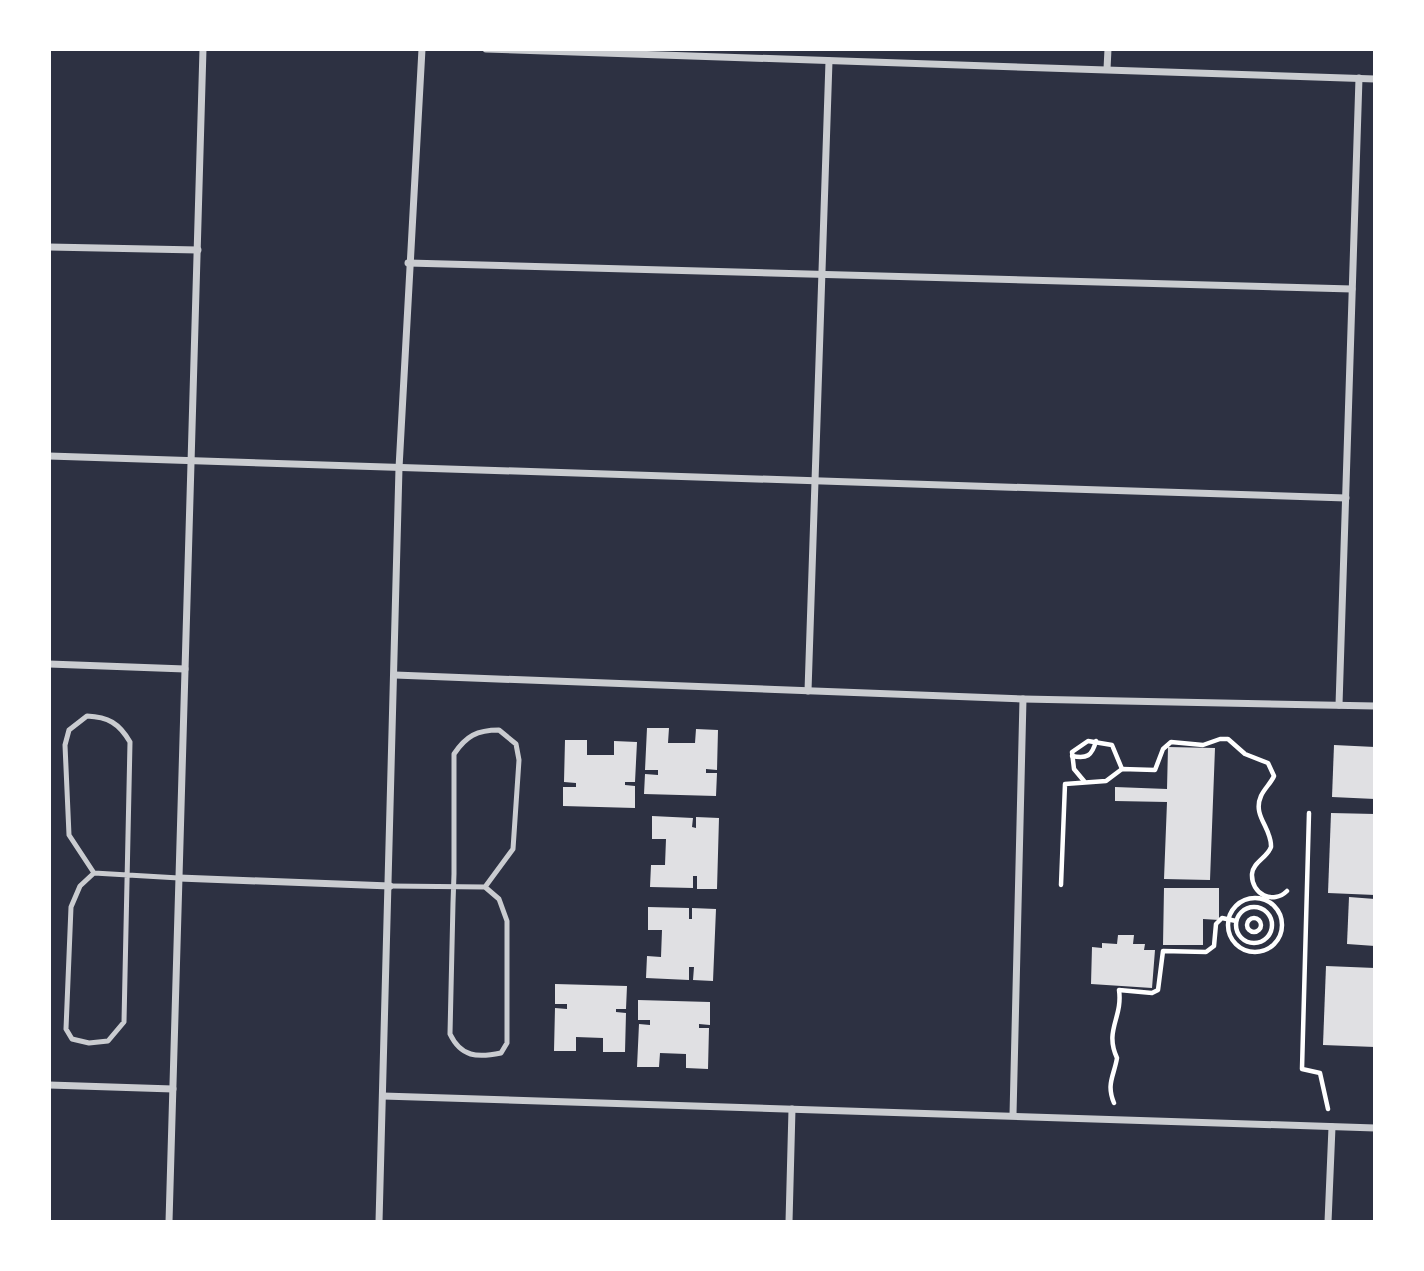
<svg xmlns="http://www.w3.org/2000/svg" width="1424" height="1271" viewBox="0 0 1424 1271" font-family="'DM Sans',sans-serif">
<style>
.building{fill:#e0e0e3}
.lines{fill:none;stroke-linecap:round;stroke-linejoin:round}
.path{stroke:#fff;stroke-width:4.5}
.service{stroke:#caccd0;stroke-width:5}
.minor{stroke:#caccd0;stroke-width:7}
</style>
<rect width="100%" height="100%" fill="#2d3142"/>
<g class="building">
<path d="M647,728H669L668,743H695L696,729L718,730L717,770L706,769V773H717L716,796L644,794L645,774L658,775V770H645Z"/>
<path d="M565,740H587V755H614V741L637,742L635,782H625V785L635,786V808L563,806V787H576V783L564,782Z"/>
<path d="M1334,745L1375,747V799L1332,797Z"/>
<path d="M1168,747L1215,748L1210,880L1164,879L1167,802L1115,801V787L1167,789Z"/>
<path d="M1331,813L1375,814V895L1328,893Z"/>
<path d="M652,816L693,818L692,827L696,828V817L719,818L717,889H697V876H693V888L650,887L651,865H665L666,839H652Z"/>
<path d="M1164,888H1219V920L1203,919V945H1163Z"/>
<path d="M1349,897L1375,899V946L1347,944Z"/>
<path d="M648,907L689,908V919H692V908L716,909L713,981L693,980L694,967H689V980L646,978L647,956L661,957L662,930H648Z"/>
<path d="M1118,935H1134L1133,944H1145L1144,950H1155L1152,988L1091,984L1092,947L1102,948V943L1117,944Z"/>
<path d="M1326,966L1375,968V1047L1323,1045Z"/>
<path d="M555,984L627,986L626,1009H616V1012L626,1013L625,1052H603V1038L576,1037V1051H554L555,1008L567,1009V1004H555Z"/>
<path d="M638,1000L710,1002V1025L699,1024V1028H709L708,1069L686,1068V1054L660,1053L659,1067H637L639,1024L650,1025V1020H638Z"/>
</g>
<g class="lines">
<g class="path">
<path d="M1072,756C1087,759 1092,756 1096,741"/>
<path d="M1084,781L1074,769L1072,752L1088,741L1112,745L1122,769"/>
<path d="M1309,813L1302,1069L1320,1073L1328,1109"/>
<path d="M1061,885L1065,784L1106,781L1122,769L1155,770L1163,749L1171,742L1203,745L1220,739H1228L1245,754L1268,763L1274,776C1271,783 1264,789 1261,796C1252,816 1272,828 1271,847C1267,858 1253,862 1252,874C1251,894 1273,905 1287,891"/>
<circle cx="1255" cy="925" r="27"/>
<circle cx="1254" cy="925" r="18"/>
<circle cx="1254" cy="925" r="7"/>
<path d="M1114,1103C1106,1084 1114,1076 1117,1058C1104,1030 1123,1018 1119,990L1152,993L1158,990L1163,951L1206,952L1214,946L1216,924L1222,918L1236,921"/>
</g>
<g class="service">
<path d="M94,873L69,835L65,745L69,730L87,716C108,717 119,723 130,742L124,1022L108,1041L89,1043L72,1039L66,1029L71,907L80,886L94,873L179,878"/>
<path d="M390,886L485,887L499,899L507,921V1043L501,1053C477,1058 461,1057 450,1034L453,903L454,874V754C466,736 477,730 499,730L516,744L519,760L513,849L485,887"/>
</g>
<g class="minor">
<path d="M486,49L1375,79"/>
<path d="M1107,69L1108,49"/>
<path d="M49,247L198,250"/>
<path d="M408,263L1352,289"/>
<path d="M49,456L1346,498"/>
<path d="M49,664L185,669"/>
<path d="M395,675L1023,699L1375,706"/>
<path d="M808,691L829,61"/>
<path d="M1339,705L1359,78"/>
<path d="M179,878L390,886"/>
<path d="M49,1085L173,1089"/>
<path d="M383,1096L1375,1128"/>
<path d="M1013,1115L1023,699"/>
<path d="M169,1222L203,49"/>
<path d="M379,1222L399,468L422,49"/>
<path d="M789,1222L792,1109"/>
<path d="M1328,1222L1332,1127"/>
</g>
</g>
<rect width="1424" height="1271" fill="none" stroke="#ffffff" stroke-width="102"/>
</svg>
